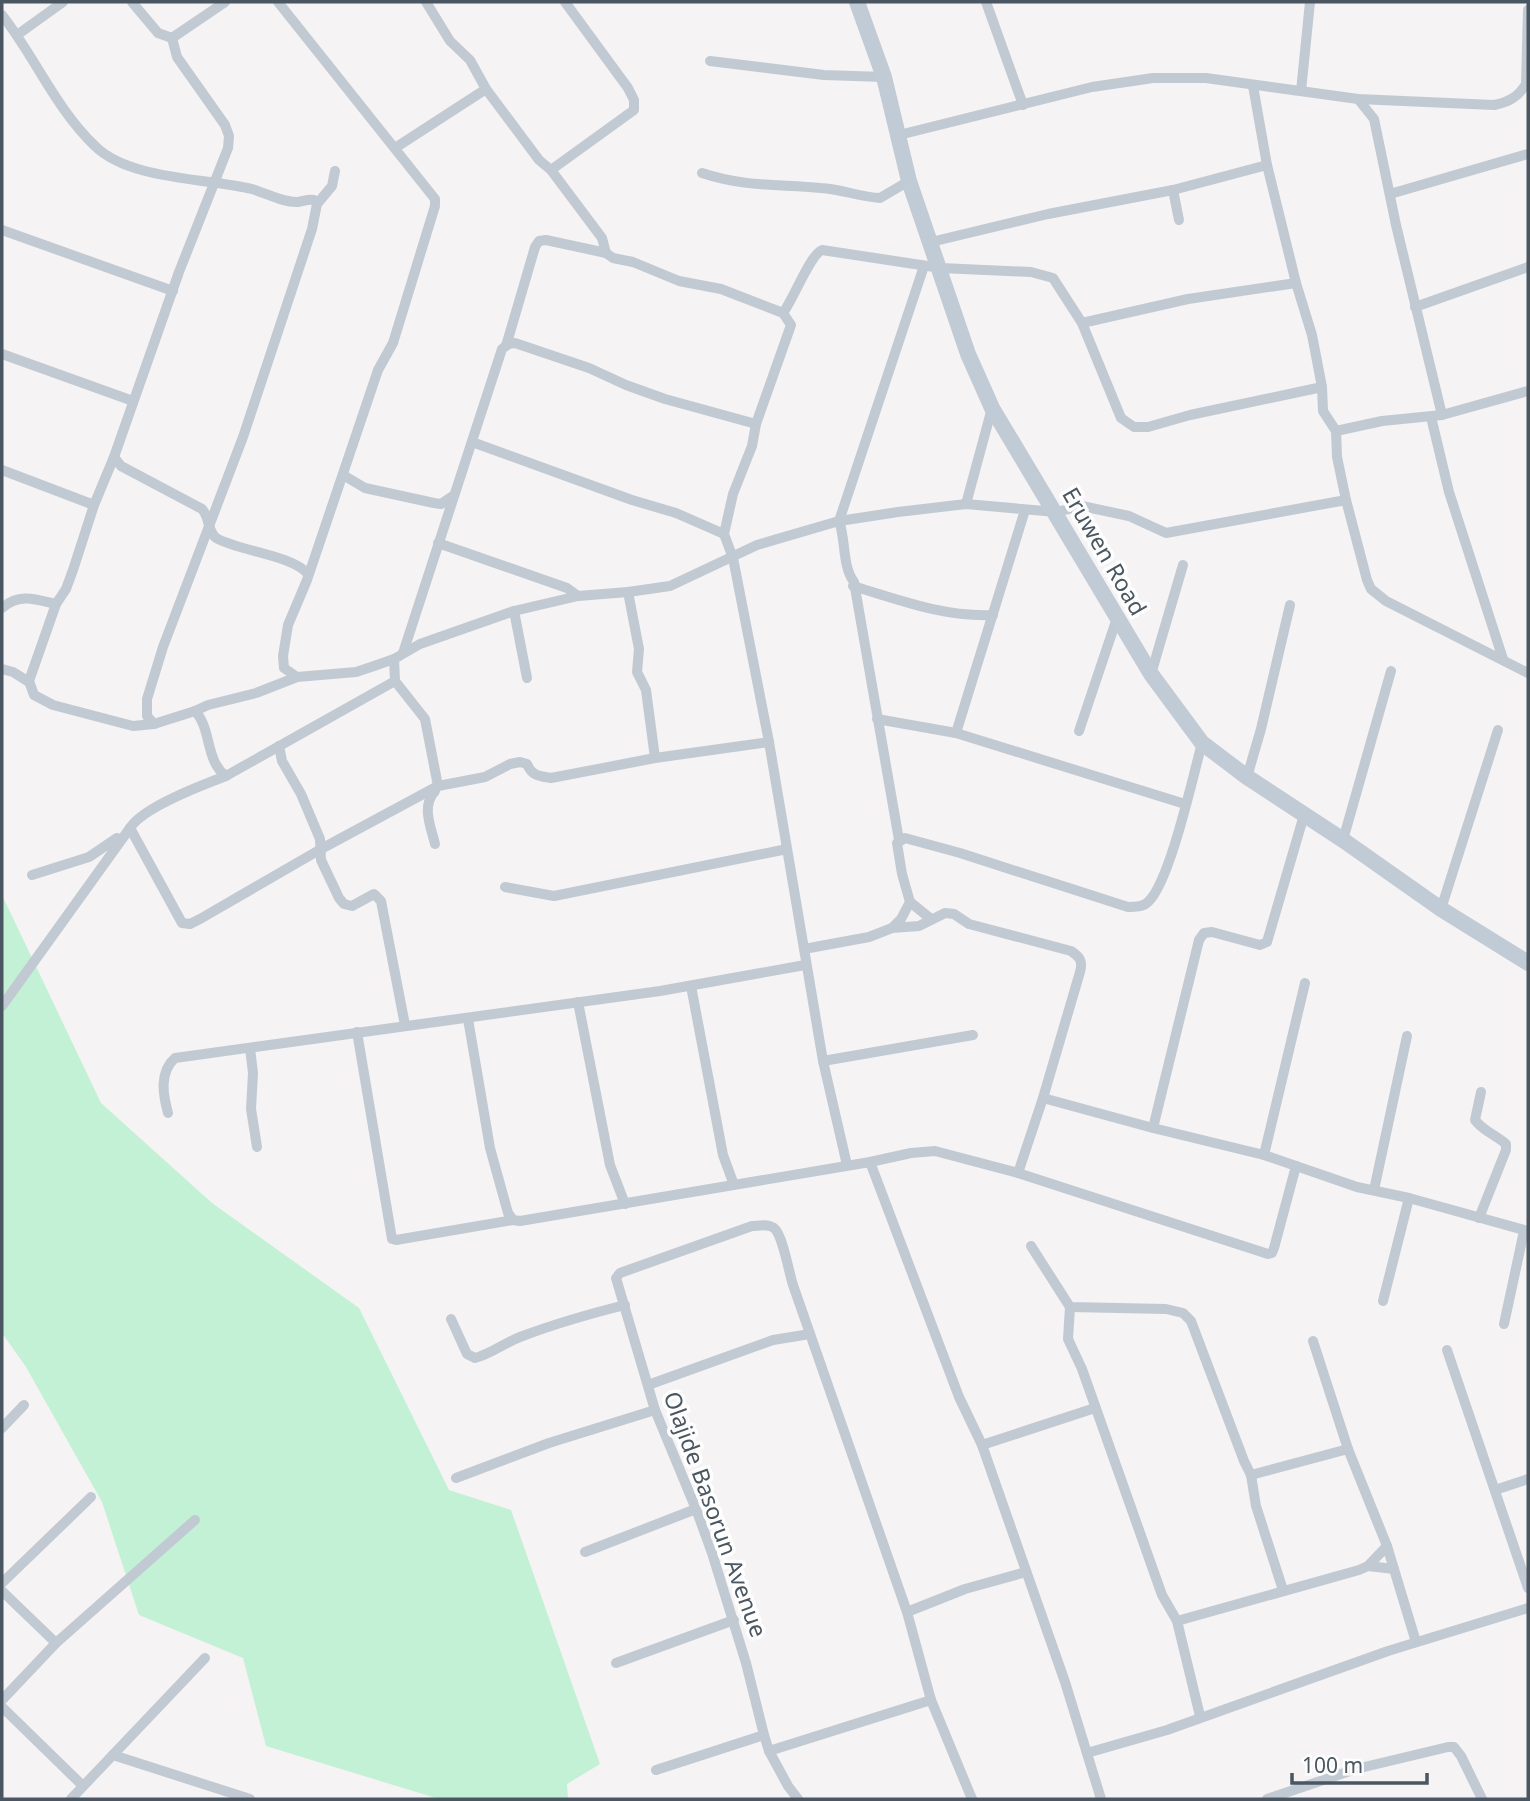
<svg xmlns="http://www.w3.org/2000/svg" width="1530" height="1801" viewBox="0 0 1530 1801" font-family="'Noto Sans',sans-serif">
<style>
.green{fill:#c3f1d5}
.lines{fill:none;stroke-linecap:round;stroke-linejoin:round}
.street{stroke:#c1cad2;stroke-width:10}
.secondary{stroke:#c1cbd6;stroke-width:16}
.labels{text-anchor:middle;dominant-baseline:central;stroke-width:7;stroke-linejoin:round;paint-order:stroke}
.street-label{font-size:23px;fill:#4a5661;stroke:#fff}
</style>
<rect width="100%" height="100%" fill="#f5f3f3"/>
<path class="green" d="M2,895L101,1103L212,1203L359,1308L449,1490L511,1510L600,1764L567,1784L568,1799H439L266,1746L243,1658L139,1615L102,1502L26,1367L2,1333Z"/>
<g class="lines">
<g class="street">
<path d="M132,2L158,33L172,38"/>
<path d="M278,2L435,199V206L393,343L378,370L307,580L288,625L283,656L284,668L297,677"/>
<path d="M426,2L450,41L470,60L486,89L539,160L551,170L602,238L606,253L613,258L633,262L679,281L721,289L783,313L791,325L756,424L752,446L733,494L724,534L733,558L769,742L823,1061L847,1165"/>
<path d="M986,2L1023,105"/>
<path d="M2,15C35,57 56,109 95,146C129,180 207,178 252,189C266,193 284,203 298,202C304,201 308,199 314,200L317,204"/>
<path d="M17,35L63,2"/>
<path d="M172,38L177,57L225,125L229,136L228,148L179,272L114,457L94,505L73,570L66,589L56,604L29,681L34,695L53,705L133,726L154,724L195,711L208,705L256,693L297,677L356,672L374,666L394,659L420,644L514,611L578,596L628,592L670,586L757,545L839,521L898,512L966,504L1056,512L1082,506L1129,516L1166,533L1346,500"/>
<path d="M172,38L225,2"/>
<path d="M710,61L824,75L884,77"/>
<path d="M1253,86L1267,165L1296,283L1312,335L1322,387L1323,411L1336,431L1337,457L1346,500L1367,580L1371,589L1386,601L1528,673"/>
<path d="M1301,91L1310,2"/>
<path d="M1358,99L1374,119L1396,225L1442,415"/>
<path d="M899,135L1092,87L1153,78H1206L1358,99L1494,105C1509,102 1518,97 1526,84L1528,10"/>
<path d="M395,148L486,89"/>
<path d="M551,170L634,110V100L628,88L565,2"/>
<path d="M702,173C744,187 778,184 821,188C841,189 860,197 880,198L909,181"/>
<path d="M1173,190L1179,220"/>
<path d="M1390,194L1528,154"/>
<path d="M2,230L173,291"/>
<path d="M931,242L1048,214L1173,190L1267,165"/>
<path d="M1415,307L1528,267"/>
<path d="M783,313C794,298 810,255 822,250L941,268L1031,272L1053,278L1082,323L1121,418L1134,427H1148L1190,415L1322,387"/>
<path d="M1082,323L1188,299L1296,283"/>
<path d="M506,346L535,247L539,241L546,240L606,253"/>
<path d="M2,354L133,401"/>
<path d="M1431,417L1449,492L1503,659"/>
<path d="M1336,431L1382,421L1442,415L1528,391"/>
<path d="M472,442L632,500L676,513L724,534"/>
<path d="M114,457L121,466L202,509C210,518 207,530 216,538C239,551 292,555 308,574"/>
<path d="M2,470L94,505"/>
<path d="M343,475L365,488L434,503L441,504L453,496"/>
<path d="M966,504L992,408"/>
<path d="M438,543L567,588L578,596"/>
<path d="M853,586C899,600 944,617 993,615"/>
<path d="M628,592L639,649L637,672L646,690L655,758"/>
<path d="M2,608C19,593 35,599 56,604"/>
<path d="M514,611L527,678"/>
<path d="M403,653L502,349L508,344L515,343L589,368L626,385L665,399L756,424"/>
<path d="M394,659L395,681L425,719L438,786"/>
<path d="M2,669L13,672L29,682"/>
<path d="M1151,674L1183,565"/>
<path d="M195,711C212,729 205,761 226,776C202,785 143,807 130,828L182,923L190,924L200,919L321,849L438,786L485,777L510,764L520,762L527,764C532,776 539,776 551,778L655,758L769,742"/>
<path d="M877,719L956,733L1185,804"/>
<path d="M154,724L147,716V699L163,647L243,437L312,229L317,204L332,186L335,171"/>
<path d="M1079,731L1117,618"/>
<path d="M956,733L1025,510"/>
<path d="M279,746L282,761L301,794L320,839L321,860L339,898L344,904L352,906L374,894L381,901L405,1025"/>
<path d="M226,776L395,681"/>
<path d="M1247,777L1261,729L1290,605"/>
<path d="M435,791C421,806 431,827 435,844"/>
<path d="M899,840L854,582C842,566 846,540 839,521L924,266"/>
<path d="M1343,840L1391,671"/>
<path d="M32,875L89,857L117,838"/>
<path d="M505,887L554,896L787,849"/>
<path d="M1441,909L1498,730"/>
<path d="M931,919L910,902L902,874L897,843L905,838L960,853L1128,907C1135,907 1143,907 1148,902C1170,882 1193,776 1202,743"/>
<path d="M892,928L901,919L910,902"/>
<path d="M804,949L869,937L892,928L919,926L945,913L954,914L969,924L1071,951C1080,957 1083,961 1080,972L1043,1098L1018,1173"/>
<path d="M691,986L723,1155L734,1185"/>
<path d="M578,1002L610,1165L625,1204"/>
<path d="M2,1006L130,828"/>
<path d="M468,1019L490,1148L508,1213L513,1220L520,1221L870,1162L911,1153L935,1151L1018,1173L1268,1254L1272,1253L1274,1248L1296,1166"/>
<path d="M357,1032L392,1239L396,1240L513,1220"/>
<path d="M250,1048L253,1073L251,1109L257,1147"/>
<path d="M823,1061L973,1035"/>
<path d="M1043,1098L1153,1128L1264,1155L1357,1187L1409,1198L1528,1231"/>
<path d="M168,1113C163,1095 159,1072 175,1058L660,991L805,965"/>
<path d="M1153,1128L1199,940L1204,933L1212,932L1260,945L1267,942L1304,815"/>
<path d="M1264,1155L1305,983"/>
<path d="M870,1162L959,1397L982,1445L1065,1682L1101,1799"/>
<path d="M1374,1190L1407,1036"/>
<path d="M1479,1218L1506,1150V1144C1496,1135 1483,1131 1475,1120L1481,1092"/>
<path d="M1031,1246L1070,1307L1166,1309L1183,1313L1191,1321L1244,1461L1251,1475L1348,1449"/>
<path d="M1383,1301L1409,1198"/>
<path d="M1070,1307L1068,1339L1082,1369L1162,1595L1177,1621L1200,1716"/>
<path d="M451,1319L467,1354L475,1358C491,1354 504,1343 520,1337C554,1324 589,1314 625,1305"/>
<path d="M1504,1324L1524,1231"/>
<path d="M1313,1341L1348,1449L1387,1546L1416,1642"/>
<path d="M1447,1350L1528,1588"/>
<path d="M648,1385L773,1340L810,1334"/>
<path d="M2,1428L24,1405"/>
<path d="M982,1445L1095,1408"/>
<path d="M1251,1475L1256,1506L1283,1590"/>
<path d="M456,1478L549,1443L655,1410"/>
<path d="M1495,1490L1528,1479"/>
<path d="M585,1552L696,1509"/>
<path d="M1368,1566L1394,1569"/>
<path d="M2,1583L91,1497"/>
<path d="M2,1591L56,1643"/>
<path d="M907,1612L965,1589L1026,1572"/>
<path d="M1177,1621L1359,1570L1368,1566L1387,1546"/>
<path d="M616,1663L734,1620"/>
<path d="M2,1700L56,1643L195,1520"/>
<path d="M2,1707L82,1785"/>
<path d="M769,1751L931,1700"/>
<path d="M1087,1753L1167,1730L1388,1651L1528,1608"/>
<path d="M113,1755L250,1799"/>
<path d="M656,1770L764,1735"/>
<path d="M71,1799L205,1658"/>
<path d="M798,1799L788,1786L769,1751L764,1735L746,1663L712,1553L696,1509L655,1410L616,1278L620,1273L752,1226C759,1226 769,1223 775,1229C783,1237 789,1273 793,1285L907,1612L931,1700L972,1799"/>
<path d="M1267,1799L1356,1769L1448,1747H1454L1461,1756L1482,1799"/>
</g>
<path class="secondary" d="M857,2L884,77L909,181L968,354L992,408L1151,674L1202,743L1247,777L1343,840L1441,909L1528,963"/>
</g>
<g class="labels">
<g class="street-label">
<text transform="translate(1105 551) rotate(60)">Eruwen Road</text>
<text transform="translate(716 1514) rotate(70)">Olajide Basorun Avenue</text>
</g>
</g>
<rect width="1530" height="1801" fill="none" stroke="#4a5661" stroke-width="7"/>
<path d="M1292 1773v10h135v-10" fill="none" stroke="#4a5661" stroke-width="3.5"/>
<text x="1302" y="1773" font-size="21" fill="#4a5661" stroke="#ffffff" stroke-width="5" paint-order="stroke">100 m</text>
</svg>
